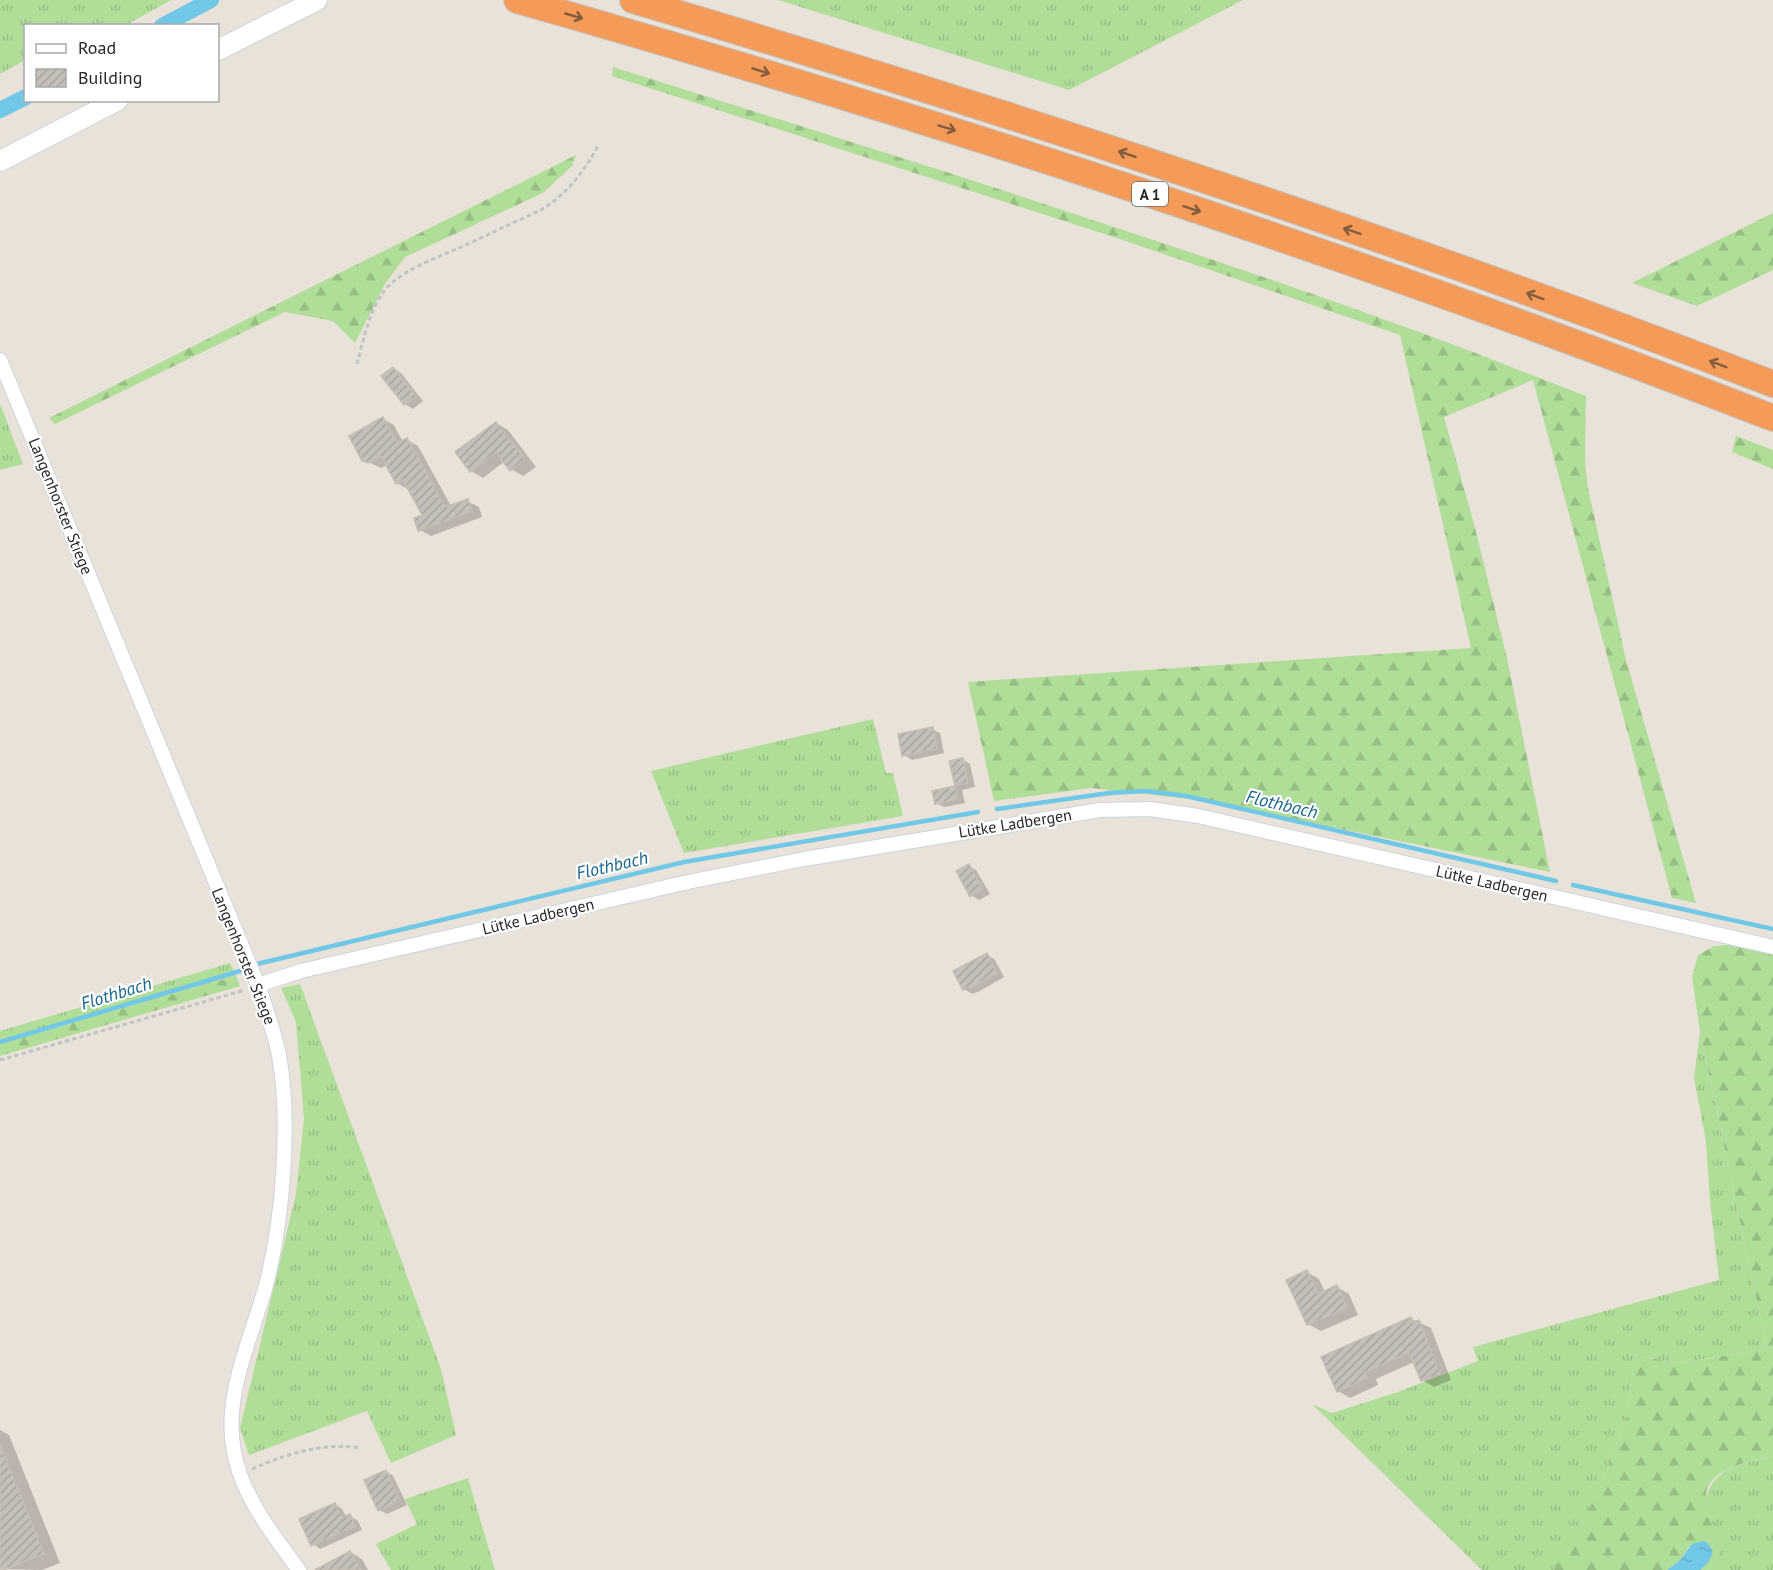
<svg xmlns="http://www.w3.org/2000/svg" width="1773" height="1570" viewBox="0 0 1773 1570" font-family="'PT Sans',sans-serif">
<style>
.grass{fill:url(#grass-tufts)}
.forest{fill:url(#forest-firs)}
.water{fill:url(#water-ripples)}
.shadow{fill:#0003}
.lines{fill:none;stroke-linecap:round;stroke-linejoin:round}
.stream{stroke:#71c8e6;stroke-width:4.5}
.canal{stroke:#71c8e6;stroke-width:16}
.building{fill:url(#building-hatch);stroke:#c4beb3;stroke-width:1.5}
.minor-casing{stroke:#cfd2e0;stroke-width:16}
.secondary-casing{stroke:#cfd2e0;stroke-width:22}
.motorway-casing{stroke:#c3c3c3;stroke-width:28}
.path{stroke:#c3c3c3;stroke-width:3;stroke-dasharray:4.5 3;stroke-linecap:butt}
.minor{stroke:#fff;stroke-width:14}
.secondary{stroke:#fff;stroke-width:20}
.motorway{stroke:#f49b59;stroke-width:26}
.oneway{stroke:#835b3e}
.labels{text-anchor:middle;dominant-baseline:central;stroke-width:4.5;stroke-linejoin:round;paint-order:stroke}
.shield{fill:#fff;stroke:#686868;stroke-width:1.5}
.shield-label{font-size:15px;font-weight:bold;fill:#272727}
.street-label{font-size:16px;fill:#272727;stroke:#fff}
.water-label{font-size:18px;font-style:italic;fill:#15658e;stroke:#fff}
</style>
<defs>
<pattern id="grass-tufts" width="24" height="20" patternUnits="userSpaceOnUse" patternTransform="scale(1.5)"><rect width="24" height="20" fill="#b0dd98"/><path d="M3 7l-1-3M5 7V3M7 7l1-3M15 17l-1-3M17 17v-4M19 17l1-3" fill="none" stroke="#97be83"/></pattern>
<pattern id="forest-firs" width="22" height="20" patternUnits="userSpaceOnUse" patternTransform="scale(1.5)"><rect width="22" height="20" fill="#b0dd98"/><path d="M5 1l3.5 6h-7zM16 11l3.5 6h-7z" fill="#97be83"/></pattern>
<pattern id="water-ripples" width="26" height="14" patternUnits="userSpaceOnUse" patternTransform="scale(1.5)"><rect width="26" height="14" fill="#71c8e6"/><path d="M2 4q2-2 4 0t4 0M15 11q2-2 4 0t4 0" fill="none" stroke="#62acc5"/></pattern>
<pattern id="building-hatch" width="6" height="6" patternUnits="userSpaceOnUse" patternTransform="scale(1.5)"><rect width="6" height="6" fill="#c4bfb9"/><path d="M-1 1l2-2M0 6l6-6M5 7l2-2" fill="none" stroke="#a8a49f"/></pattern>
</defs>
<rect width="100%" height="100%" fill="#e9e2d9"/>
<g class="grass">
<path d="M0,0H171L126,25L26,26L25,60L0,74Z"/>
<path d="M778,0H1243L1069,90Z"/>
<path d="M0,404L23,464L0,470Z"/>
<path d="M873,719L886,773H893L903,816L684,853L651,771Z"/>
<path d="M230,963L236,976L0,1044V1031Z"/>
<path d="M300,984L441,1369L456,1435L391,1463L367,1411L249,1455L240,1428L296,1194L304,1118L296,1022L281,988Z"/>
<path d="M1700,1032L1767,1349L1678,1363L1635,1355L1627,1416L1599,1492L1558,1563L1553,1570H1482L1312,1404L1332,1413L1398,1392L1478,1361L1473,1347L1719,1280L1710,1201L1706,1141L1694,1078Z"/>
<path d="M1773,1456V1570H1707L1709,1567L1706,1497C1715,1466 1745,1463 1773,1456Z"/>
<path d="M468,1478L495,1570H391L376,1544L417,1524L405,1499Z"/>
</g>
<g class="forest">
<path d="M613,67C883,152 1155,236 1422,333C1477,353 1531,375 1586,396L1585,463L1588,488L1626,660L1696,903L1672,898L1533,380L1444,417L1474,524L1507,658L1550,872L1199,800L1091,788L994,801L968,682L1471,648L1400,335L1117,238L612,76Z"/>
<path d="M576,155L572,166L543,193L405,257L385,284L355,343L333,321L285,312L55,424L49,418Z"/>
<path d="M1773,213V270L1697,306L1632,283Z"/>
<path d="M1736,436L1773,450V469L1732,452Z"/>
<path d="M1727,945L1773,954V1456C1752,1461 1706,1468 1706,1497C1706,1507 1717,1535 1721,1546L1720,1552L1707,1570H1700L1708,1563L1689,1547L1680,1560L1667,1570H1553L1599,1492L1627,1416L1635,1355L1678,1363L1767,1349L1700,1032L1692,977L1698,955L1714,946Z"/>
<path d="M236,976L240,986L0,1056V1044Z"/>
</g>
<path class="water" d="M1703,1541L1708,1543L1713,1552L1708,1563L1700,1570H1667L1680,1560L1692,1544Z"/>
<g class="shadow">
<path d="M393,368L401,373L423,401L413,409L405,404Z"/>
<path d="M383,419L394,425L403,442L407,440L418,446L451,506L467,501L479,507L482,517L431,536L420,530L424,516L409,490L397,483L388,465L381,468L364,460Z"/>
<path d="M496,423L508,430L536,467L523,476L511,469L505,461L483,478L471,471Z"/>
<path d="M932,729L940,733L944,753L912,760L904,755Z"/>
<path d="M962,759L970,764L975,787L962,790L965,803L944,807L936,803L934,792L956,787L951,762Z"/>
<path d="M969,866L976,870L990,894L979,900L971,895Z"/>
<path d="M987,955L995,960L1004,977L980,991L972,994L964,989Z"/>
<path d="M1307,1272L1319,1279L1325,1292L1337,1287L1349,1294L1358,1315L1321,1331L1308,1324Z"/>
<path d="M1411,1319L1431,1328L1451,1380L1434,1387L1422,1380L1414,1362L1376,1379L1378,1385L1350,1398L1338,1391Z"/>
<path d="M0,1430L9,1435L60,1563L42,1570L0,1569Z"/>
<path d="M386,1471L393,1476L407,1505L387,1514L379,1510Z"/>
<path d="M335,1504L342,1509L347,1518L350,1516L358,1521L362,1530L320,1549L313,1544Z"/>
<path d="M350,1552L362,1559L368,1570H324Z"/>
</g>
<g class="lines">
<g class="stream">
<path d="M997,809L1109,793L1146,791L1186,796L1556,881"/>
<path d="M1573,885L1773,929"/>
<path d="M257,964L684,862L978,812"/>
<path d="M0,1042L240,971"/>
</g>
<g class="canal">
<path d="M162,26L211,0"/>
<path d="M0,110L26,97"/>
</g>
</g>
<g class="building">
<path d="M393,367L416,396L404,405L381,376Z"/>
<path d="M383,417L397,443L407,438L445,507L468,499L472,511L418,531L414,518L422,515L403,480L396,484L381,456L369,463L362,461L349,436Z"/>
<path d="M496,422L525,459L510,471L496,452L470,472L455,452Z"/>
<path d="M933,727L937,749L902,756L898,734Z"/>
<path d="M963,758L968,783L955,786L958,799L935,804L932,791L955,786L949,761Z"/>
<path d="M969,864L983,889L970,897L956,871Z"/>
<path d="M987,953L997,973L971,988L970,986L963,990L953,971Z"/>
<path d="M1307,1270L1318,1294L1337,1285L1347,1308L1307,1325L1286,1280Z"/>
<path d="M1411,1317L1413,1322L1419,1320L1440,1374L1421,1381L1409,1352L1365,1373L1367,1378L1337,1392L1321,1357Z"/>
<path d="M0,1444L44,1554L3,1570H0Z"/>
<path d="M386,1470L400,1501L378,1511L364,1480Z"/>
<path d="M335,1503L342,1518L350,1514L355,1526L311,1546L299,1519Z"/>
<path d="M350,1551L361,1570H315Z"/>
</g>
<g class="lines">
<g class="minor-casing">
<g id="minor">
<path d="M0,360L258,985C266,1008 274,1031 279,1055C291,1123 283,1222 265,1289C250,1341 223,1397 234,1452C242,1496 273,1535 299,1570"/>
<path d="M258,985L301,971L688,882L804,859L1100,810L1150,809L1198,816L1773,947"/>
</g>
</g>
<g class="secondary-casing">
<g id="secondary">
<path d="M218,50L317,0"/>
<path d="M0,161L118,100"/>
</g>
</g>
<g class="motorway-casing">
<g id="motorway">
<path d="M517,0C942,121 1362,258 1773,418"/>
<path d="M633,0C1017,114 1399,239 1773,384"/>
</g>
</g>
<g class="path">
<path d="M357,364C363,341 369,313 382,294C397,271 437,258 461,247C488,235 514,222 541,210C567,194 583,173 598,146"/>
<path d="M0,1060L245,990"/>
<path d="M252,1469C286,1454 323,1442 361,1448"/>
</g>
<use href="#minor" class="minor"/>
<use href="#secondary" class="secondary"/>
<use href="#motorway" class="motorway"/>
</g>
<defs><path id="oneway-shaft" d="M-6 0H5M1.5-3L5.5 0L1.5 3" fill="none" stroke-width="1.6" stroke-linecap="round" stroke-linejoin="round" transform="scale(1.5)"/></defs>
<g class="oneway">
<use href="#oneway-shaft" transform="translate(574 16) rotate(16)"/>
<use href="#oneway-shaft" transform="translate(761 71) rotate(17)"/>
<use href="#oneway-shaft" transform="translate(947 128) rotate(17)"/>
<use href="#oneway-shaft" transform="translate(1127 154) rotate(-161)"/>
<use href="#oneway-shaft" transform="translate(1192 209) rotate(19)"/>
<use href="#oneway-shaft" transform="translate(1352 231) rotate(-161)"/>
<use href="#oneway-shaft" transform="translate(1535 296) rotate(-160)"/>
<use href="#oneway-shaft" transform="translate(1718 364) rotate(-159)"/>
</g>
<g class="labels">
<rect class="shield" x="1132" y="182" width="36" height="24" rx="4.5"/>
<g class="shield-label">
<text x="1150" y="194">A 1</text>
</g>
<g class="street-label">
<text transform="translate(61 506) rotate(68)">Langenhorster Stiege</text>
<text transform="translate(1015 823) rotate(-9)">Lütke Ladbergen</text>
<text transform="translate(1492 883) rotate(13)">Lütke Ladbergen</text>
<text transform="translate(538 916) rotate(-13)">Lütke Ladbergen</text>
<text transform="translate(244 956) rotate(68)">Langenhorster Stiege</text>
</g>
<g class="water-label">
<text transform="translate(1282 804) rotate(13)">Flothbach</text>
<text transform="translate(612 865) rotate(-13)">Flothbach</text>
<text transform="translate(116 993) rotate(-17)">Flothbach</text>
</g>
</g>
<rect x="24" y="24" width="195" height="78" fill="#ffffff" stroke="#a9a9a9" stroke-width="1.5"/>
<rect x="36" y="44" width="30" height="9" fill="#ffffff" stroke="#a9a9a9" stroke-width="1.5"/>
<text x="78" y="54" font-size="18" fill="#272727">Road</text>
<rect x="36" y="69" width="30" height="18" fill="url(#building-hatch)" stroke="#a9a9a9" stroke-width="1.5"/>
<text x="78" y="84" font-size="18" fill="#272727">Building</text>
</svg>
